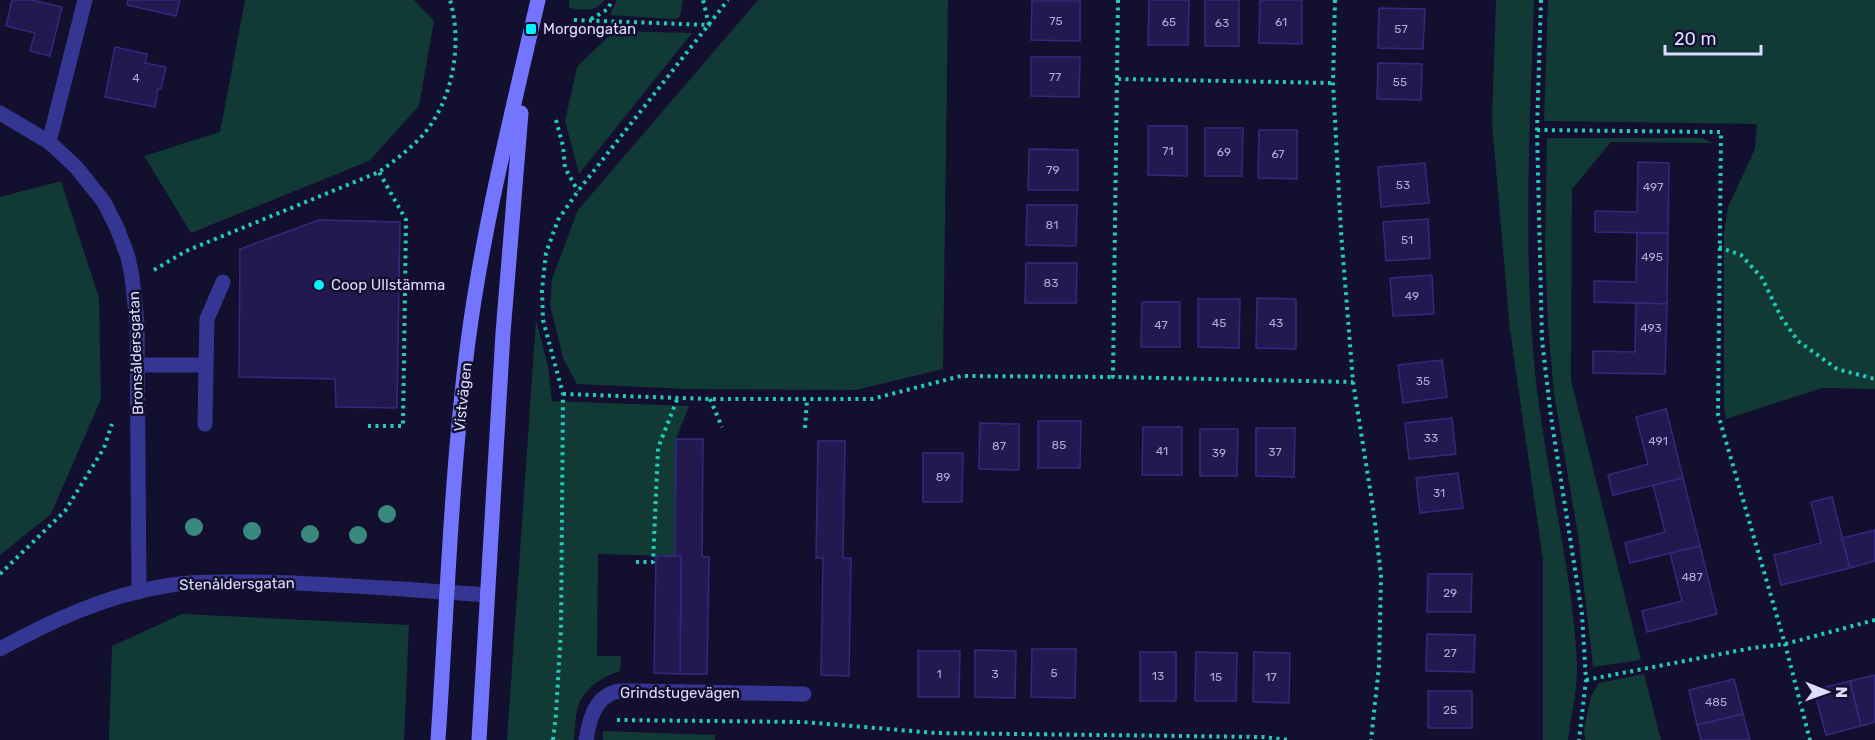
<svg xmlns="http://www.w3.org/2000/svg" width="1875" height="740" viewBox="0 0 1875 740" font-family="Rubik,sans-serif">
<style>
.green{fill:#113936}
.building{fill:#221951;stroke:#36287f;stroke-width:1.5}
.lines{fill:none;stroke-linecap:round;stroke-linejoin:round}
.path{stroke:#23cbba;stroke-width:4;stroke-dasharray:3 4.5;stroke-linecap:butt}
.lane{stroke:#353592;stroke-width:15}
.street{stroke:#353592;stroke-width:15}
.secondary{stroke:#7375ff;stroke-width:15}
.tree{fill:#3a897f}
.poi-dot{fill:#08f1ff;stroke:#130f2e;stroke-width:2}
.labels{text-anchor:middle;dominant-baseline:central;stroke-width:5;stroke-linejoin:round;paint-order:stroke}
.number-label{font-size:12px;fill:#afabd4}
.poi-label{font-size:15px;fill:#dedcff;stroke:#130f2e;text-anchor:start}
.street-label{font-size:15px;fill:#dedcff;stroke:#130f2e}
</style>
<rect width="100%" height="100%" fill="#130f2e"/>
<g class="green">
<path d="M245,0H414L434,21L419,106L369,161L191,233L144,156L220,132Z"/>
<path d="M569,0H604C595,13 583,10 569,8Z"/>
<path d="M617,0H683L680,17L675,19L610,15Z"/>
<path d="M758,0H948L943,369L856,390L687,389L577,384L563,358L550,305L552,279L578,210Z"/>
<path d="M1496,0H1534C1530,123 1523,249 1535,372C1545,469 1572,565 1577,663C1578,689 1571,715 1568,740H1543V560L1510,330L1492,123Z"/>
<path d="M1548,0H1875V389L1822,388L1726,419L1724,407V233L1728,207L1755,149L1757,124L1544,121Z"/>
<path d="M614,31L692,33L579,174L565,121L577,67Z"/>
<path d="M1547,138H1702L1713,143L1611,142L1572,189L1571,380L1641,660L1593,667L1578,535L1554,394L1548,326L1545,246Z"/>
<path d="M61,181L99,298L101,399L51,514L0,555V197Z"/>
<path d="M536,320L548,366L552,401L689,406L676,439L675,556L598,554L597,656H621L620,671C603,676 583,689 578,707C575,717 575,729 574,740H507Z"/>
<path d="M182,614L409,625L404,740H109L112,646Z"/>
<path d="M1644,674L1661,740H1585L1584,729L1591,696L1599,683Z"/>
<path d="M603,731L715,735V740H603Z"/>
</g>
<g class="building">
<path d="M12,0H32L62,7L50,56L30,51L35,33L6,26Z"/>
<path d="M128,0H180L176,16L127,5Z"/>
<path d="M1149,0H1189L1188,45H1148Z"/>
<rect x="1205" y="0" width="34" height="46"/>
<path d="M1260,0H1302V44L1259,43Z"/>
<path d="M1032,1H1080V41L1031,40Z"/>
<path d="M1379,8L1425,9L1423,49L1378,48Z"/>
<path d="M115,47L147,54L145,63L166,67L161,89H158L155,107L105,97Z"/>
<path d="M1031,57H1080L1079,97L1031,96Z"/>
<path d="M1378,63L1422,64L1421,100L1377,99Z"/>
<path d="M1148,126H1187V176L1148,175Z"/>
<path d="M1205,128H1243L1242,176H1205Z"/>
<path d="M1259,130H1297V179L1258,178Z"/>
<path d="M1029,149L1078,150V190H1028Z"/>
<path d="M1638,162L1669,163L1668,233L1595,232V211L1637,212Z"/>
<path d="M1425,163L1429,203L1381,207L1378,167Z"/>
<path d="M1027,205H1077L1076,246L1026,245Z"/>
<path d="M1428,219L1430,258L1386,261L1383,222Z"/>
<path d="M319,220L400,222L397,408L336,407L335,379L239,377L240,249Z"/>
<path d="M1637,233H1668L1667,304L1594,302V281L1636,282Z"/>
<path d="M1026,263H1077L1076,303H1025Z"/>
<path d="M1432,275L1434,314L1393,316L1390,278Z"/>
<path d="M1257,298L1296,299V349L1256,348Z"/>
<path d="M1198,299H1240L1239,348L1198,347Z"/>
<path d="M1142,302H1180V347H1141Z"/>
<path d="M1636,303L1667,304L1665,374L1593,373V351L1635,352Z"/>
<path d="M1442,360L1447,397L1403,403L1398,365Z"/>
<path d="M1666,409L1683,478L1613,495L1608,475L1648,464L1636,417Z"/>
<path d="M1452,418L1456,454L1409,459L1405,423Z"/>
<path d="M1038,421H1081L1080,468H1038Z"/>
<path d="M980,423L1019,424V470L979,469Z"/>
<path d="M1143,427H1182V475H1142Z"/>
<path d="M1256,428H1295L1294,477L1256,476Z"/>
<path d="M1200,429H1238L1237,476H1200Z"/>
<path d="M676,439H703L702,556L709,557L707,674H680L681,556H675Z"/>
<path d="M818,441H845L843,558H851L849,676L821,675L823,558H816Z"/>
<path d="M923,453H963L962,502H923Z"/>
<path d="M1458,473L1463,508L1420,513L1416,478Z"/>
<path d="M1683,478L1700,546L1630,563L1625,543L1665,532L1653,485Z"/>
<path d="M1832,497L1850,568L1781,585L1774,555L1821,543L1811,502Z"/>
<path d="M1875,530V561L1850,568L1842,538Z"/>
<path d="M1700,546L1717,614L1647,632L1642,611L1682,601L1670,553Z"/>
<path d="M656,556H681L680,674L654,673Z"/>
<path d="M1428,574H1472L1471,612H1427Z"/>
<path d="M1427,634L1475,635L1474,672L1426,671Z"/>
<path d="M1032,649H1076L1075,698L1031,697Z"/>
<path d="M975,650L1016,651L1015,698L975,697Z"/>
<path d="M918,651H960L959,697H918Z"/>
<rect x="1140" y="652" width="36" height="49"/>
<path d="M1196,652L1237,653L1236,701H1195Z"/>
<path d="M1254,652L1290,653L1289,703L1253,702Z"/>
<path d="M1875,675V722L1861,726L1850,681Z"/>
<path d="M1734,679L1743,714L1697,725L1689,690Z"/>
<path d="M1850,681L1861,726L1826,735L1814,690Z"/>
<rect x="1428" y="691" width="44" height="37"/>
<path d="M1743,714L1750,740H1701L1697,725Z"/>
</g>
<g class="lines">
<g class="path">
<path d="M1118,0L1113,377L1353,382"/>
<path d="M1335,0L1333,83L1341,232L1353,382L1374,514L1381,576L1379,666L1371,740"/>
<path d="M1541,0L1537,130L1542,340L1551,417L1582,614L1586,680L1579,740"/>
<path d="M591,19L608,9L612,0"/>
<path d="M574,20L709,25L703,0"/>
<path d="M1118,79L1333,83"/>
<path d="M556,120L563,146L565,168L578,191"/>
<path d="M1537,130L1721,132L1718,414L1785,644L1810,740"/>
<path d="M1719,247L1741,255L1762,278L1781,317L1798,341L1837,369L1875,379"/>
<path d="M154,270L186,251L379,172C394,161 409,150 422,136C453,101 463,44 450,0"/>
<path d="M563,394L710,399H872L961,376L1113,377"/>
<path d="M710,399L722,427"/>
<path d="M368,426H403L406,220L379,172"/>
<path d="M805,428L807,399"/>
<path d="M636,562H653L658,448L678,397"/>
<path d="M0,574L65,511L104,448L112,424"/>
<path d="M1586,680L1752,648L1785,644L1875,620"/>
<path d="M617,720L803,722L936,733L1264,737L1288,740"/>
<path d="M553,740L556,714L561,629L563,394L543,320L542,290L546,253L558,220L578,191L728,0"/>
</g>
<g class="lane">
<path d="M138,365H206L205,424"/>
<path d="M206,365L207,319L223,282"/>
</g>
<g class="street">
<path d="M0,113L49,142L76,167L104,202L117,228L128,257L132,277L137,323L139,592"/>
<path d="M49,142L85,0"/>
<path d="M0,649C51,621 107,595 165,586C195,581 225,582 255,582C333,583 410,590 487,595"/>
<path d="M586,740C589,722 594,698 615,692C620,690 628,691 634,691L804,694"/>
</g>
<g class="secondary">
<path d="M438,740C447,608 451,474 468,342C483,227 512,113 538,0"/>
<path d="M479,740L503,333L521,113"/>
</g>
</g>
<g class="tree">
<circle cx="387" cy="514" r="9"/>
<circle cx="194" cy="527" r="9"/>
<circle cx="252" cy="531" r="9"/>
<circle cx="310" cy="534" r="9"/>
<circle cx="358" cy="535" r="9"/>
</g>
<g class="poi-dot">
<rect x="525" y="23" width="12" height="12" rx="3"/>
<circle cx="319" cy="285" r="6"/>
</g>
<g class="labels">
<g class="number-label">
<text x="1056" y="21">75</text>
<text x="1169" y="22">65</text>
<text x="1281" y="22">61</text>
<text x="1222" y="23">63</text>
<text x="1401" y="29">57</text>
<text x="1055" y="77">77</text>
<text x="136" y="78">4</text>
<text x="1400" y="82">55</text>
<text x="1168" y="151">71</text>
<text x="1224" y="152">69</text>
<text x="1278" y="154">67</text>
<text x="1053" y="170">79</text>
<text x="1403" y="185">53</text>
<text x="1653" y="187">497</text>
<text x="1052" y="225">81</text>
<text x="1407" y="240">51</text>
<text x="1652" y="257">495</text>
<text x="1051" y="283">83</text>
<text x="1412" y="296">49</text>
<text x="1219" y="323">45</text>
<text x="1276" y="323">43</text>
<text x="1161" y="325">47</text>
<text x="1651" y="328">493</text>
<text x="1423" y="381">35</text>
<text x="1431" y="438">33</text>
<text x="1658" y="441">491</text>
<text x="1059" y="445">85</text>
<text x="999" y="446">87</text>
<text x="1162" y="451">41</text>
<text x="1275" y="452">37</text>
<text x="1219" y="453">39</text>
<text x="943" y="477">89</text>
<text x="1439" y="493">31</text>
<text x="1692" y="577">487</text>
<text x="1450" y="593">29</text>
<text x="1450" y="653">27</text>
<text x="1054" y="673">5</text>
<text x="939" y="674">1</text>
<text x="995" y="674">3</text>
<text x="1158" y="676">13</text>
<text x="1216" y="677">15</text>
<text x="1271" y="677">17</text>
<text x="1716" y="702">485</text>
<text x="1450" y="710">25</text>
</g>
<g class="poi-label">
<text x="543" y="29">Morgongatan</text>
<text x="331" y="285">Coop Ullstämma</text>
</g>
<g class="street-label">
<text transform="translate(136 353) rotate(-92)">Bronsåldersgatan</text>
<text transform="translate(463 397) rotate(-84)">Vistvägen</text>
<text transform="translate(237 584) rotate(-1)">Stenåldersgatan</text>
<text x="680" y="693">Grindstugevägen</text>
</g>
</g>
<g transform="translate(1827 692) rotate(91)" stroke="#130f2e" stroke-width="4.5" paint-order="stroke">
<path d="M0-4.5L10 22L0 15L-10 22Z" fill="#dedcff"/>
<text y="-9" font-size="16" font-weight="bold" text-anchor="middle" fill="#dedcff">N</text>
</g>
<path d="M1665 45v9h96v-9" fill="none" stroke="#dedcff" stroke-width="3"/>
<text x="1674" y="45" font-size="18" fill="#dedcff" stroke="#130f2e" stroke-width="4.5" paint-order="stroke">20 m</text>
</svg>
